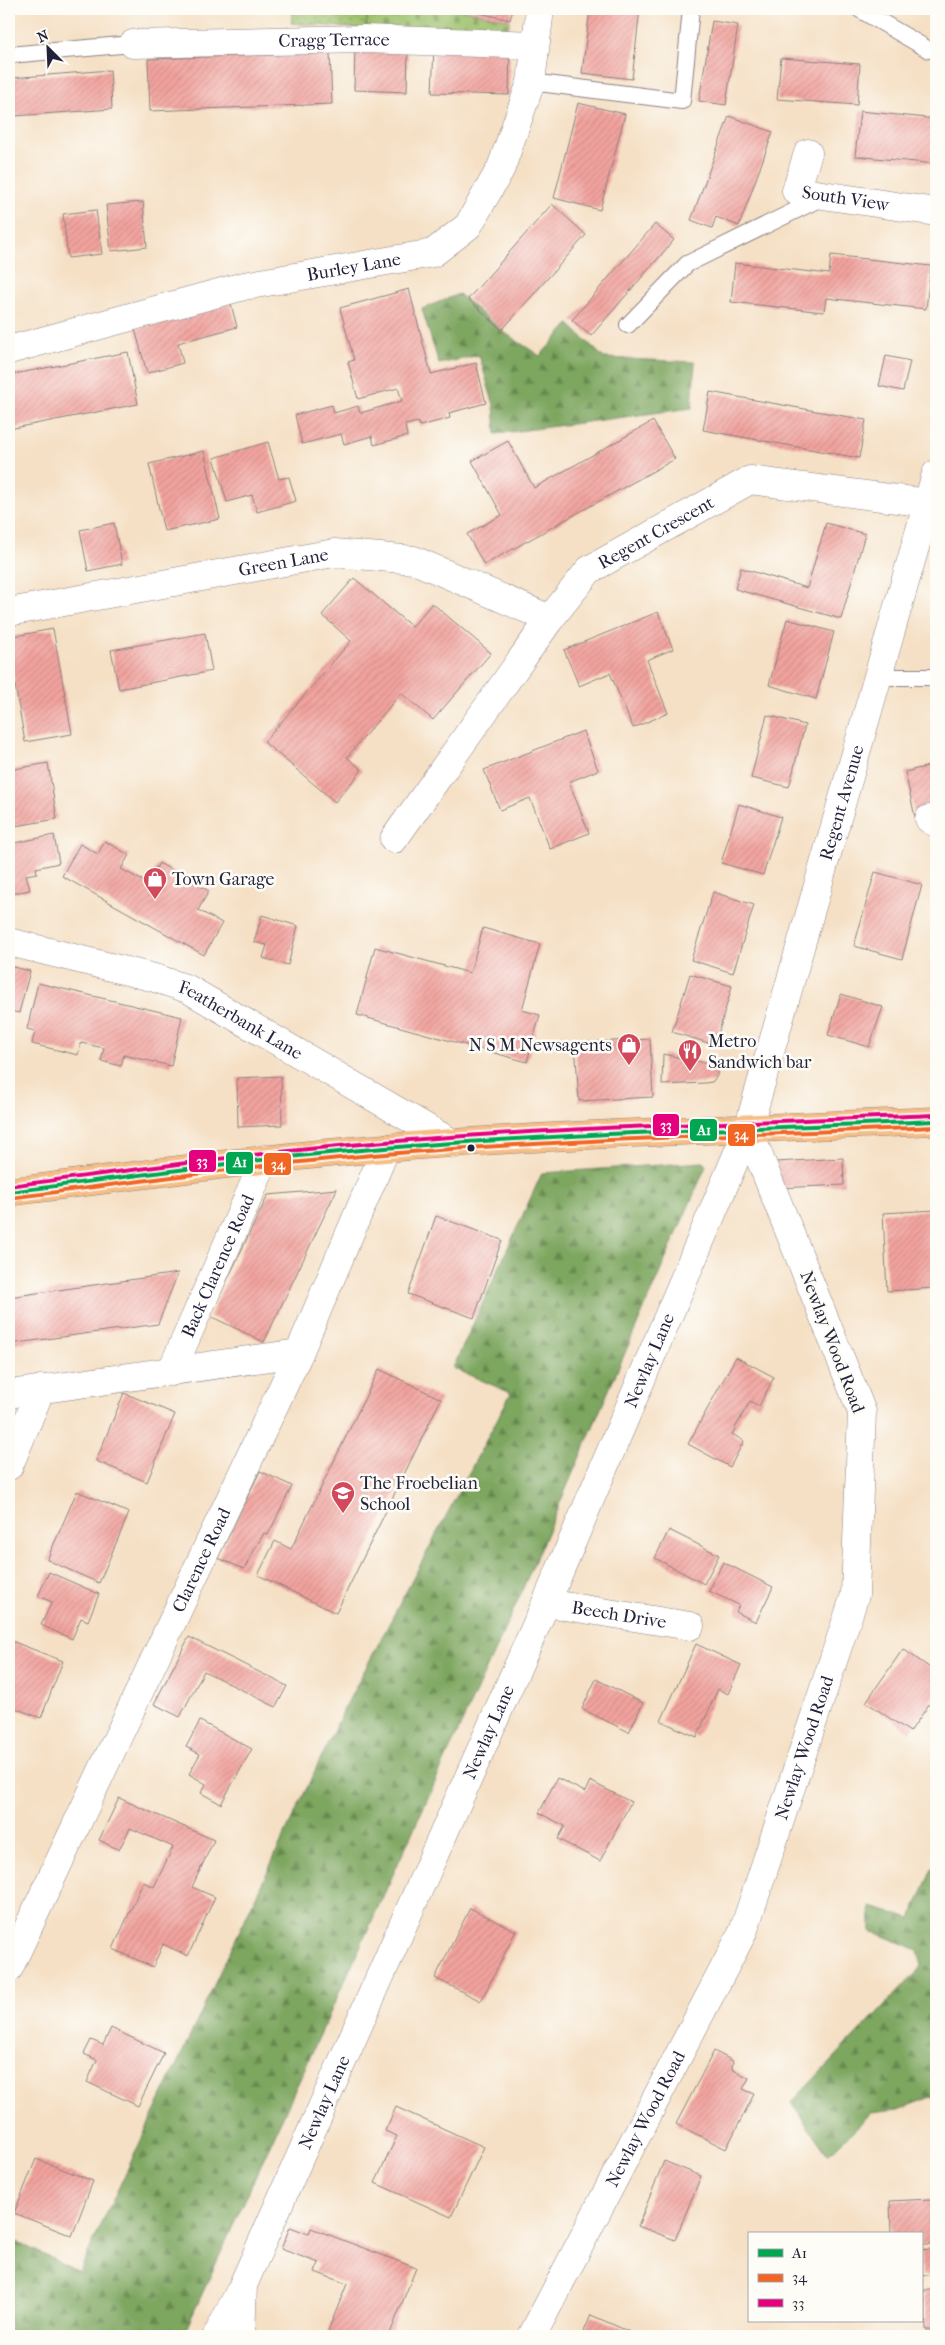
<svg xmlns="http://www.w3.org/2000/svg" width="945" height="2345" viewBox="0 0 945 2345" font-family="'IM FELL French Canon',serif">
<style>
.forest{fill:url(#forest-firs);stroke:#50644c}
.cemetery{fill:url(#cemetery-stones);stroke:#5f7152}
.park{fill:url(#park-dots);stroke:#5f7152}
.building{fill:url(#building-hatch)}
.lines{fill:none;stroke-linecap:round;stroke-linejoin:round}
.lane-casing{stroke:#8c8180;stroke-width:18}
.street-casing{stroke:#8c8180;stroke-width:29}
.primary-casing{stroke:#8c8180;stroke-width:29}
.lane{stroke:#fff;stroke-width:16}
.street{stroke:#fff;stroke-width:28}
.primary{stroke:#f6be86;stroke-width:28}
.bus-1-casing{stroke:#fdfcf7;stroke-width:8}
.bus-2-casing{stroke:#fdfcf7;stroke-width:8}
.bus-3-casing{stroke:#fdfcf7;stroke-width:8}
.bus-1{stroke:#00a651;stroke-width:4}
.bus-2{stroke:#f26522;stroke-width:4}
.bus-3{stroke:#e5007d;stroke-width:4}
.bus-dot{fill:#22223b;stroke:#fdfcf7;stroke-width:2}
.labels{text-anchor:middle;dominant-baseline:central;stroke-width:5;stroke-linejoin:round;paint-order:stroke}
.street-label{font-size:18px;fill:#22223b;stroke:#fdfcf7}
.poi-label{font-size:18px;fill:#22223b;stroke:#fdfcf7;text-anchor:start}
.line-badge{stroke:#fdfcf7;stroke-width:2}
.badge-label{font-size:14px;text-anchor:middle;font-weight:bold;fill:#fff}
</style>
<defs>
<pattern id="forest-firs" width="22" height="20" patternUnits="userSpaceOnUse" patternTransform="scale(1.25)"><rect width="22" height="20" fill="#7da65e"/><path d="M5 1l3.5 6h-7zM16 11l3.5 6h-7z" fill="#66874f"/></pattern>
<pattern id="cemetery-stones" width="16" height="16" patternUnits="userSpaceOnUse" patternTransform="scale(1.25)"><rect width="16" height="16" fill="#9cc06a"/><path d="M2 7V4a2 2 0 0 1 4 0v3zM10 15v-3a2 2 0 0 1 4 0v3z" fill="#7f9c58"/></pattern>
<pattern id="park-dots" width="8" height="8" patternUnits="userSpaceOnUse" patternTransform="scale(1.25)"><rect width="8" height="8" fill="#9cc06a"/><path d="M2 2h.1M6 6h.1" fill="none" stroke="#7f9c58" stroke-width="1.8" stroke-linecap="round"/></pattern>
<pattern id="building-hatch" width="6" height="6" patternUnits="userSpaceOnUse" patternTransform="scale(1.25)"><rect width="6" height="6" fill="#f2a39e"/><path d="M-1 1l2-2M0 6l6-6M5 7l2-2" fill="none" stroke="#cf8c89"/></pattern>
</defs>
<rect width="100%" height="100%" fill="#fdfcf7"/>
<filter id="ink" filterUnits="userSpaceOnUse"><feTurbulence type="fractalNoise" baseFrequency=".02" numOctaves="2"/><feDisplacementMap in="SourceGraphic" scale="10" xChannelSelector="R" yChannelSelector="G"/><feConvolveMatrix kernelMatrix="1 2 1 2 8 2 1 2 1" color-interpolation-filters="sRGB"/></filter>
<filter id="wash" filterUnits="userSpaceOnUse"><feTurbulence type="fractalNoise" baseFrequency=".0096" numOctaves="4" result="noise"/><feDisplacementMap in="SourceGraphic" scale="20" xChannelSelector="R" yChannelSelector="G"/><feGaussianBlur stdDeviation="1.12" result="paint"/><feColorMatrix in="noise" values="0 0 0 0 0 0 0 0 0 0 0 0 0 0 0 0 0 1.4 0 .05"/><feComposite in="paint" operator="in"/></filter>
<g filter="url(#wash)">
<rect width="100%" height="100%" fill="#f5e0c5"/>
<g class="forest">
<path d="M459,294L502,331L540,356L569,324L604,358L695,362L692,408L496,434L494,405L479,355L439,364L422,309Z"/>
<path d="M703,1162L706,1166L517,1602L183,2336H9V2238L79,2272L343,1711L511,1393L453,1368L542,1173Z"/>
<path d="M932,1868L936,1869V2095L897,2110L871,2113L828,2155L791,2103L922,1966L918,1950L871,1931L870,1907L911,1918Z"/>
</g>
<path class="cemetery" d="M369,9H459L510,20L506,37L365,29Z"/>
<path class="park" d="M294,9H369L365,29L291,23Z"/>
<g id="blocks">
<g class="building">
<path d="M462,9H513L510,20Z"/>
<path d="M590,9H640L632,79L582,73Z"/>
<path d="M712,21L738,25L726,105L699,101Z"/>
<path d="M355,46L408,47L407,92L354,90Z"/>
<path d="M434,47L510,49L509,95L432,93Z"/>
<path d="M330,53L332,104L150,111L148,59Z"/>
<path d="M781,58L860,64L857,105L777,99Z"/>
<path d="M110,70L112,109L14,116L11,78Z"/>
<path d="M578,103L625,114L600,210L554,198Z"/>
<path d="M860,111L936,119V164L855,156Z"/>
<path d="M729,116L773,132L739,226L716,217L712,228L691,220Z"/>
<path d="M143,202L147,247L111,251L106,205Z"/>
<path d="M552,204L586,235L502,330L468,299Z"/>
<path d="M96,210L102,254L68,258L63,214Z"/>
<path d="M655,224L674,240L591,336L572,320Z"/>
<path d="M831,255L931,266L926,309L826,298L824,312L731,302L735,263L829,274Z"/>
<path d="M409,289L431,374L476,363L486,403L449,413L450,418L420,426L418,422L405,425L407,436L374,445L372,436L344,444L341,434L302,444L295,415L332,405L334,413L358,406L360,413L402,401L398,388L358,399L348,362L354,360L340,308Z"/>
<path d="M231,304L237,327L178,343L183,363L147,373L135,329Z"/>
<path d="M128,352L138,404L9,429V375Z"/>
<path d="M886,356L910,361L903,391L879,386Z"/>
<path d="M710,392L866,420L859,458L703,430Z"/>
<path d="M653,421L675,459L484,565L467,534L502,515L472,461L508,441L534,488Z"/>
<path d="M268,442L279,479L289,477L296,501L257,512L252,495L227,502L214,458Z"/>
<path d="M204,451L220,519L164,531L149,464Z"/>
<path d="M114,523L122,564L88,571L80,530Z"/>
<path d="M826,523L865,534L841,619L735,589L741,568L807,588Z"/>
<path d="M354,578L412,627L432,603L491,653L433,720L401,693L347,757L362,770L335,802L264,742L351,641L322,615Z"/>
<path d="M658,612L673,649L647,660L668,713L633,728L610,673L579,686L564,650Z"/>
<path d="M787,619L834,632L816,699L769,685Z"/>
<path d="M53,629L72,734L25,742L9,651V637Z"/>
<path d="M205,633L212,671L119,689L111,650Z"/>
<path d="M767,715L805,725L789,787L751,778Z"/>
<path d="M583,731L598,770L569,782L589,833L550,849L530,798L500,810L484,770Z"/>
<path d="M48,763L57,819L9,827V770Z"/>
<path d="M936,764V812L915,817L905,772Z"/>
<path d="M739,804L781,817L763,875L721,863Z"/>
<path d="M54,835L59,863L36,868L37,873L26,875L30,890L9,894V844Z"/>
<path d="M105,841L129,855L121,869L147,883L159,863L209,891L198,910L222,923L204,955L62,876L80,844L98,854Z"/>
<path d="M875,872L922,885L902,959L854,946Z"/>
<path d="M713,892L754,905L733,973L691,960Z"/>
<path d="M262,915L298,926L288,965L263,958L267,945L254,942Z"/>
<path d="M483,928L540,944L522,1010L540,1015L527,1062L357,1015L375,947L470,973Z"/>
<path d="M9,966L30,971L19,1013L9,1011Z"/>
<path d="M690,974L732,986L715,1045L672,1032Z"/>
<path d="M38,983L182,1017L171,1066L124,1055L121,1066L101,1061L104,1048L81,1043L78,1055L32,1044L35,1031L27,1029Z"/>
<path d="M841,994L883,1007L869,1047L828,1035Z"/>
<path d="M650,1039L653,1097L579,1101L575,1043Z"/>
<path d="M663,1054L711,1064L717,1069V1076L712,1082L705,1083L662,1085Z"/>
<path d="M281,1076L282,1125L238,1127L237,1078Z"/>
<path d="M843,1158L844,1185L778,1188L776,1162Z"/>
<path d="M337,1189L264,1342L210,1316L268,1195Z"/>
<path d="M936,1210V1288L887,1291L883,1213Z"/>
<path d="M436,1216L502,1240L474,1318L408,1294Z"/>
<path d="M178,1273L158,1324L9,1344V1297Z"/>
<path d="M736,1357L774,1377L759,1406L750,1401L732,1434L744,1441L730,1467L688,1444Z"/>
<path d="M379,1369L441,1399L336,1613L258,1575L275,1541L291,1549Z"/>
<path d="M124,1393L175,1414L147,1482L96,1461Z"/>
<path d="M260,1471L292,1486L268,1535L264,1533L244,1569L218,1558Z"/>
<path d="M77,1491L129,1513L99,1583L47,1560Z"/>
<path d="M669,1530L719,1555L704,1584L655,1558Z"/>
<path d="M723,1562L773,1587L756,1622L736,1612L739,1605L709,1591Z"/>
<path d="M49,1572L99,1594L88,1621L81,1618L72,1639L41,1625L52,1602L38,1596Z"/>
<path d="M189,1637L287,1686L276,1707L204,1671L180,1717L154,1704Z"/>
<path d="M9,1640L63,1661L41,1718L9,1706Z"/>
<path d="M696,1644L741,1665L728,1694L718,1689L697,1737L661,1721Z"/>
<path d="M903,1649L936,1672V1694L910,1732L866,1702Z"/>
<path d="M596,1679L643,1703L629,1732L582,1709Z"/>
<path d="M200,1721L252,1749L221,1804L201,1793L206,1784L189,1774L200,1754L186,1747Z"/>
<path d="M557,1778L585,1792L590,1781L631,1802L600,1861L558,1839L565,1826L539,1813Z"/>
<path d="M119,1798L214,1840L192,1887L215,1897L188,1956L163,1944L153,1967L113,1949L143,1882L154,1887L173,1847L130,1828L119,1850L99,1840Z"/>
<path d="M470,1908L516,1931L481,2001L435,1978Z"/>
<path d="M111,2028L164,2053L138,2106L87,2082L97,2060L84,2054L91,2040L103,2045Z"/>
<path d="M714,2051L733,2061L732,2069L749,2078L743,2089L754,2094L726,2149L676,2124Z"/>
<path d="M396,2107L484,2147L451,2217L375,2183L397,2136L385,2131Z"/>
<path d="M36,2159L93,2181L72,2236L14,2213Z"/>
<path d="M664,2161L701,2176L675,2240L638,2226Z"/>
<path d="M931,2199L933,2244H921V2234H891L890,2201Z"/>
<path d="M290,2227L309,2234L311,2228L416,2268L389,2336H326L347,2284L315,2272L319,2263L281,2249Z"/>
<path d="M931,2249L932,2275L921,2276V2250Z"/>
<path d="M924,2290H936V2330H926Z"/>
<path d="M591,2315L639,2336H582Z"/>
</g>
</g>
</g>
<g filter="url(#ink)">
<use href="#blocks" fill-opacity="0" stroke="#8c8180" stroke-width="1"/>
<g class="lines">
<g class="lane-casing">
<g id="lane">
<path d="M859,9L929,50"/>
<path d="M9,55L121,45"/>
<path d="M531,82L682,101L691,9"/>
<path d="M628,325L687,264L823,197"/>
<path d="M878,677H936"/>
</g>
</g>
<g class="street-casing">
<g id="street">
<path id="s1" d="M133,44L364,39L535,45"/>
<path id="s2" d="M808,153L796,191L936,212"/>
<path id="s3" d="M9,350L244,286L433,253L468,226L501,168L531,82L540,9"/>
<path id="s4" d="M9,612L334,553L414,560L550,619"/>
<path d="M929,819L936,823"/>
<path id="s5" d="M394,839L550,619L589,570L750,480L928,503"/>
<path id="s6" d="M9,942L155,978L188,989L454,1144"/>
<path id="s7" d="M171,1372L265,1159"/>
<path d="M9,1394L299,1353"/>
<path d="M9,1466L41,1389"/>
<path id="s8" d="M546,1603L690,1626"/>
<path id="s9" d="M9,1968L299,1353L386,1148"/>
<path d="M217,2336L239,2293"/>
<path id="s10" d="M241,2336L243,2285L546,1603L748,1129L936,474"/>
<path id="s11" d="M532,2336L743,1932L855,1595L862,1412L748,1129"/>
</g>
</g>
<g class="primary-casing">
<path id="primary" d="M9,1192C134,1176 259,1158 385,1148C568,1133 753,1129 936,1121"/>
</g>
<use href="#lane" class="lane"/>
<use href="#street" class="street"/>
<use href="#primary" class="primary"/>
<g class="bus-1-casing">
<path id="bus-1" d="M9,1192C134,1176 259,1158 385,1148C568,1133 752,1129 936,1121"/>
</g>
<g class="bus-2-casing">
<path id="bus-2" d="M10,1198C135,1182 260,1164 386,1154C569,1139 753,1135 936,1127"/>
</g>
<g class="bus-3-casing">
<path id="bus-3" d="M9,1186C134,1170 259,1152 385,1142C568,1127 752,1122 936,1115"/>
</g>
<use href="#bus-1" class="bus-1"/>
<use href="#bus-2" class="bus-2"/>
<use href="#bus-3" class="bus-3"/>
</g>
</g>
<defs>
<g id="shop-pin" transform="scale(1.25)"><path d="M0 17L-7.5 6A9.5 9.5 0 1 1 7.5 6Z" fill="#d1495b" stroke="#fdfcf7"/><path d="M-5-2.5h2.3a2.7 3.5 0 0 1 5.4 0H5L5.5 6h-11ZM-1.5-2.5h3a1.5 2.3 0 0 0-3 0Z" fill="#fff"/></g>
<g id="restaurant-pin" transform="scale(1.25)"><path d="M0 17L-7.5 6A9.5 9.5 0 1 1 7.5 6Z" fill="#d1495b" stroke="#fdfcf7"/><path d="M-5-6h1v4h1v-4h1v4h1v-4h1v5L-1.5 .5V6h-2V.5L-5-1ZM5-6V6H3V1.5H1.5Q1.5-4 5-6Z" fill="#fff"/></g>
<g id="school-pin" transform="scale(1.25)"><path d="M0 17L-7.5 6A9.5 9.5 0 1 1 7.5 6Z" fill="#d1495b" stroke="#fdfcf7"/><path d="M0-5L7-2L0 1L-7-2ZM-4 1L0 2.5L4 1V4Q0 6-4 4Z" fill="#fff"/></g>
</defs>
<g fill-rule="evenodd">
<use href="#shop-pin" x="155" y="879"/>
<use href="#shop-pin" x="629" y="1045"/>
<use href="#restaurant-pin" x="690" y="1051"/>
<use href="#school-pin" x="343" y="1493"/>
</g>
<circle class="bus-dot" cx="471" cy="1148" r="4.5"/>
<g class="labels">
<g class="street-label">
<text stroke="none"><textPath href="#s1" startOffset="201">Cragg Terrace</textPath></text>
<text stroke="none"><textPath href="#s2" startOffset="90">South View</textPath></text>
<text stroke="none"><textPath href="#s3" startOffset="355">Burley Lane</textPath></text>
<text stroke="none"><textPath href="#s5" startOffset="409">Regent Crescent</textPath></text>
<text stroke="none"><textPath href="#s4" startOffset="279">Green Lane</textPath></text>
<text stroke="none"><textPath href="#s10" startOffset="1652">Regent Avenue</textPath></text>
<text stroke="none"><textPath href="#s6" startOffset="246">Featherbank Lane</textPath></text>
<text stroke="none"><textPath href="#s7" startOffset="116">Back Clarence Road</textPath></text>
<text transform="translate(832 1342) rotate(69)">Newlay Wood Road</text>
<text stroke="none"><textPath href="#s10" startOffset="1061">Newlay Lane</textPath></text>
<text stroke="none"><textPath href="#s9" startOffset="451">Clarence Road</textPath></text>
<text stroke="none"><textPath href="#s8" startOffset="74">Beech Drive</textPath></text>
<text stroke="none"><textPath href="#s10" startOffset="656">Newlay Lane</textPath></text>
<text stroke="none"><textPath href="#s11" startOffset="650">Newlay Wood Road</textPath></text>
<text stroke="none"><textPath href="#s10" startOffset="251">Newlay Lane</textPath></text>
<text stroke="none"><textPath href="#s11" startOffset="245">Newlay Wood Road</textPath></text>
</g>
<g class="poi-label">
<text x="172" y="879">Town Garage</text>
<text x="708" y="1041">Metro<tspan x="708" dy="21">Sandwich bar</tspan></text>
<text x="612" y="1045" text-anchor="end">N S M Newsagents</text>
<text x="360" y="1483">The Froebelian<tspan x="360" dy="21">School</tspan></text>
</g>
</g>
<g class="line-badge">
<rect x="652" y="1113" width="28" height="24" rx="5" fill="#e5007d"/>
<rect x="689" y="1118" width="29" height="24" rx="5" fill="#00a651"/>
<rect x="727" y="1123" width="29" height="24" rx="5" fill="#f26522"/>
<rect x="188" y="1149" width="29" height="24" rx="5" fill="#e5007d"/>
<rect x="225" y="1151" width="29" height="24" rx="5" fill="#00a651"/>
<rect x="263" y="1152" width="29" height="24" rx="5" fill="#f26522"/>
</g>
<g class="badge-label">
<text x="666" y="1130">33</text>
<text x="704" y="1135">A1</text>
<text x="741" y="1139">34</text>
<text x="202" y="1166">33</text>
<text x="240" y="1167">A1</text>
<text x="278" y="1169">34</text>
</g>
<rect width="945" height="2345" fill="none" stroke="#fdfcf7" stroke-width="30"/>
<rect x="748" y="2232" width="175" height="90" fill="#fdfcf7" stroke="#a5a5ac"/>
<rect x="758" y="2249" width="25" height="8" fill="#00a651" stroke="#a5a5ac"/>
<text x="792" y="2258" font-size="15" fill="#22223b">A1</text>
<rect x="758" y="2274" width="25" height="8" fill="#f26522" stroke="#a5a5ac"/>
<text x="792" y="2282" font-size="15" fill="#22223b">34</text>
<rect x="758" y="2299" width="25" height="8" fill="#e5007d" stroke="#a5a5ac"/>
<text x="792" y="2308" font-size="15" fill="#22223b">33</text>
<g transform="translate(48 48) rotate(336)" stroke="#fdfcf7" stroke-width="4" paint-order="stroke">
<path d="M0-4L9 19L0 12L-9 19Z" fill="#22223b"/>
<text y="-8" font-size="14" font-weight="bold" text-anchor="middle" fill="#22223b">N</text>
</g>
</svg>
